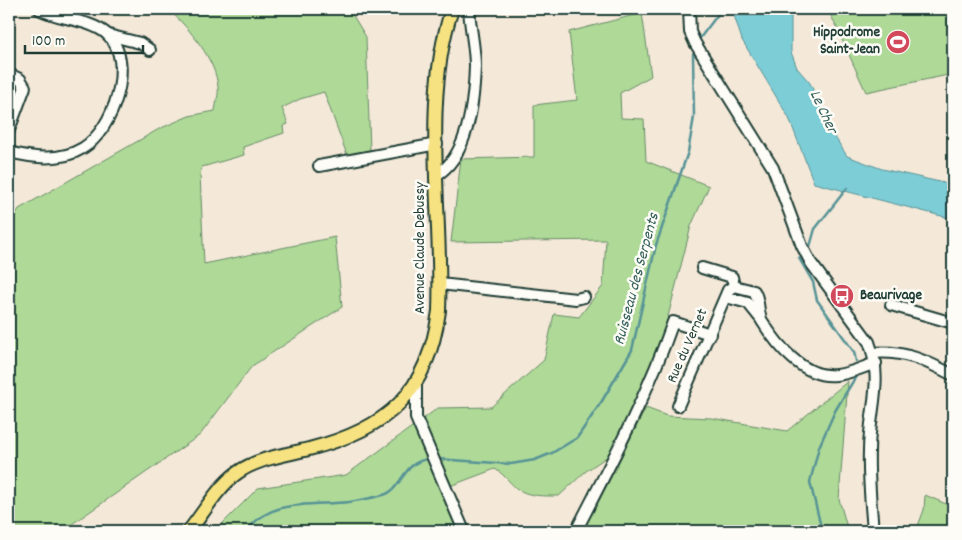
<svg xmlns="http://www.w3.org/2000/svg" width="962" height="540" viewBox="0 0 962 540" font-family="Dekko,sans-serif">
<style>
.green{fill:#aed997;stroke:#668b66}
.water{fill:#7dcdd7;stroke:#579396}
.lines{fill:none;stroke-linecap:round;stroke-linejoin:round}
.stream{stroke:#579396;stroke-width:2.5}
.minor-casing{stroke:#1f3d34;stroke-width:14}
.major-casing{stroke:#1f3d34;stroke-width:16}
.minor{stroke:#fdfcf7;stroke-width:10}
.major{stroke:#f7e281;stroke-width:12}
.labels{text-anchor:middle;dominant-baseline:central;stroke-width:5;stroke-linejoin:round;paint-order:stroke}
.poi-label{font-size:15px;font-weight:bold;fill:#1f3d34;stroke:#fdfcf7;text-anchor:end}
.street-label{font-size:15px;fill:#1f3d34;stroke:#fdfcf7}
.water-label{font-size:16px;font-style:italic;fill:#36615d;stroke:#fdfcf7}
</style>
<rect width="100%" height="100%" fill="#f4e8d8"/>
<filter id="ink" filterUnits="userSpaceOnUse"><feTurbulence type="fractalNoise" baseFrequency=".02" numOctaves="2"/><feDisplacementMap in="SourceGraphic" scale="10" xChannelSelector="R" yChannelSelector="G"/><feConvolveMatrix kernelMatrix="1 2 1 2 8 2 1 2 1" color-interpolation-filters="sRGB"/></filter>
<g filter="url(#ink)">
<g class="green">
<path d="M171,9H349L366,37L370,150L347,155L324,92L300,99L282,108L288,124L283,126L284,133L243,147L244,155L202,167L200,174L204,264L335,237L342,307L252,366L200,435L62,531H9V224L19,209L159,129L189,116L215,111C216,103 219,94 218,87C216,60 189,28 170,11Z"/>
<path d="M828,9H953V74L866,92Z"/>
<path d="M642,13L651,76L620,93L621,118L644,119L646,161L709,186L691,226L661,344L611,454L586,471L559,496C545,496 528,497 516,488C508,481 504,474 495,469L442,489L459,531H215L258,488L346,475L438,408L491,407L544,360L554,314L579,317L603,286L606,240L451,242L461,159L534,157V105L577,100L569,32Z"/>
<path d="M848,381L839,499L848,531H581L646,408L667,416L711,418L787,431Z"/>
<path d="M925,495L953,507V531H916L924,510Z"/>
</g>
<path class="water" d="M732,9H791V52L797,68L810,83L833,134L847,156L882,169L953,185V219L814,183L789,118L742,40Z"/>
<g class="lines">
<g class="stream">
<path d="M700,38L722,9"/>
<path d="M809,250L815,229L847,188"/>
<path d="M799,258L813,282L817,300L854,352L856,361"/>
<path d="M437,459L511,464L535,460L552,453L577,438L602,401L632,350L656,245L688,152L694,117L693,54"/>
<path d="M247,531C270,498 314,506 349,502C360,500 373,498 383,495C402,491 402,461 429,459"/>
<path d="M822,531L810,482L819,447L835,411L858,373"/>
</g>
<g class="minor-casing">
<g id="minor">
<path d="M689,9L690,32L695,43L773,168L802,246L811,263L869,342C884,381 869,411 869,451C868,478 871,505 873,531"/>
<path d="M108,35L140,43L150,50"/>
<path d="M9,74L20,79L25,87L9,130"/>
<path d="M9,152C33,158 60,162 83,148C113,130 137,62 107,34C89,19 60,20 39,9"/>
<path d="M319,166L437,144"/>
<path d="M438,174C469,154 474,100 475,66C475,47 470,28 469,9"/>
<path d="M702,268L732,277L734,286L754,291C760,300 757,312 762,321C777,345 804,379 836,375C849,374 863,367 876,363"/>
<path d="M440,284L576,299L584,297"/>
<path d="M726,297L748,303L760,318"/>
<path d="M891,305L953,323"/>
<path d="M873,353C904,350 926,361 953,375"/>
<path d="M416,384V418L464,531"/>
<path d="M678,406L728,290L734,286"/>
<path d="M576,531C611,463 648,394 673,322L710,334"/>
</g>
</g>
<g class="major-casing">
<path id="major" d="M189,531C204,512 218,487 237,473C258,458 285,455 309,449C388,429 428,393 439,311C443,214 421,102 452,9"/>
</g>
<use href="#minor" class="minor"/>
<use href="#major" class="major"/>
</g>
</g>
<defs>
<g id="stadium-disc" transform="scale(1.25)"><circle r="9.5" fill="#d1495b" stroke="#fdfcf7"/><path d="M0-5a6.5 5 0 1 0 0 10a6.5 5 0 1 0 0-10ZM-3.5-1.8h7v3.6h-7Z" fill="#fff"/></g>
<g id="bus-disc" transform="scale(1.25)"><circle r="9.5" fill="#d1495b" stroke="#fdfcf7"/><path d="M-5-6H5V4H4V6H2V4H-2V6H-4V4H-5ZM-3.5-4V0h7V-4ZM-3.5 1.2v1.5H-2V1.2ZM2 1.2v1.5H3.5V1.2Z" fill="#fff"/></g>
</defs>
<g fill-rule="evenodd">
<use href="#stadium-disc" x="898" y="42"/>
<use href="#bus-disc" x="842" y="296"/>
</g>
<g class="labels">
<g class="poi-label">
<text x="880" y="33">Hippodrome<tspan x="880" dy="17">Saint-Jean</tspan></text>
<text x="860" y="296" text-anchor="start">Beaurivage</text>
</g>
<g class="street-label">
<text transform="translate(421 248) rotate(-90)">Avenue Claude Debussy</text>
<text transform="translate(688 346) rotate(-66)">Rue du Vernet</text>
</g>
<g class="water-label">
<text transform="translate(823 112) rotate(65)">Le Cher</text>
<text transform="translate(637 279) rotate(-75)">Ruisseau des Serpents</text>
</g>
</g>
<rect width="962" height="540" fill="none" stroke="#fdfcf7" stroke-width="30"/>
<rect x="15" y="15" width="932" height="510" fill="none" stroke="#1f3d34" stroke-width="2" filter="url(#ink)"/>
<path d="M25 45v8h118v-8" fill="none" stroke="#1f3d34" stroke-width="2.5"/>
<text x="32" y="45" font-size="15" fill="#1f3d34" stroke="#fdfcf7" stroke-width="4" paint-order="stroke">100 m</text>
</svg>
